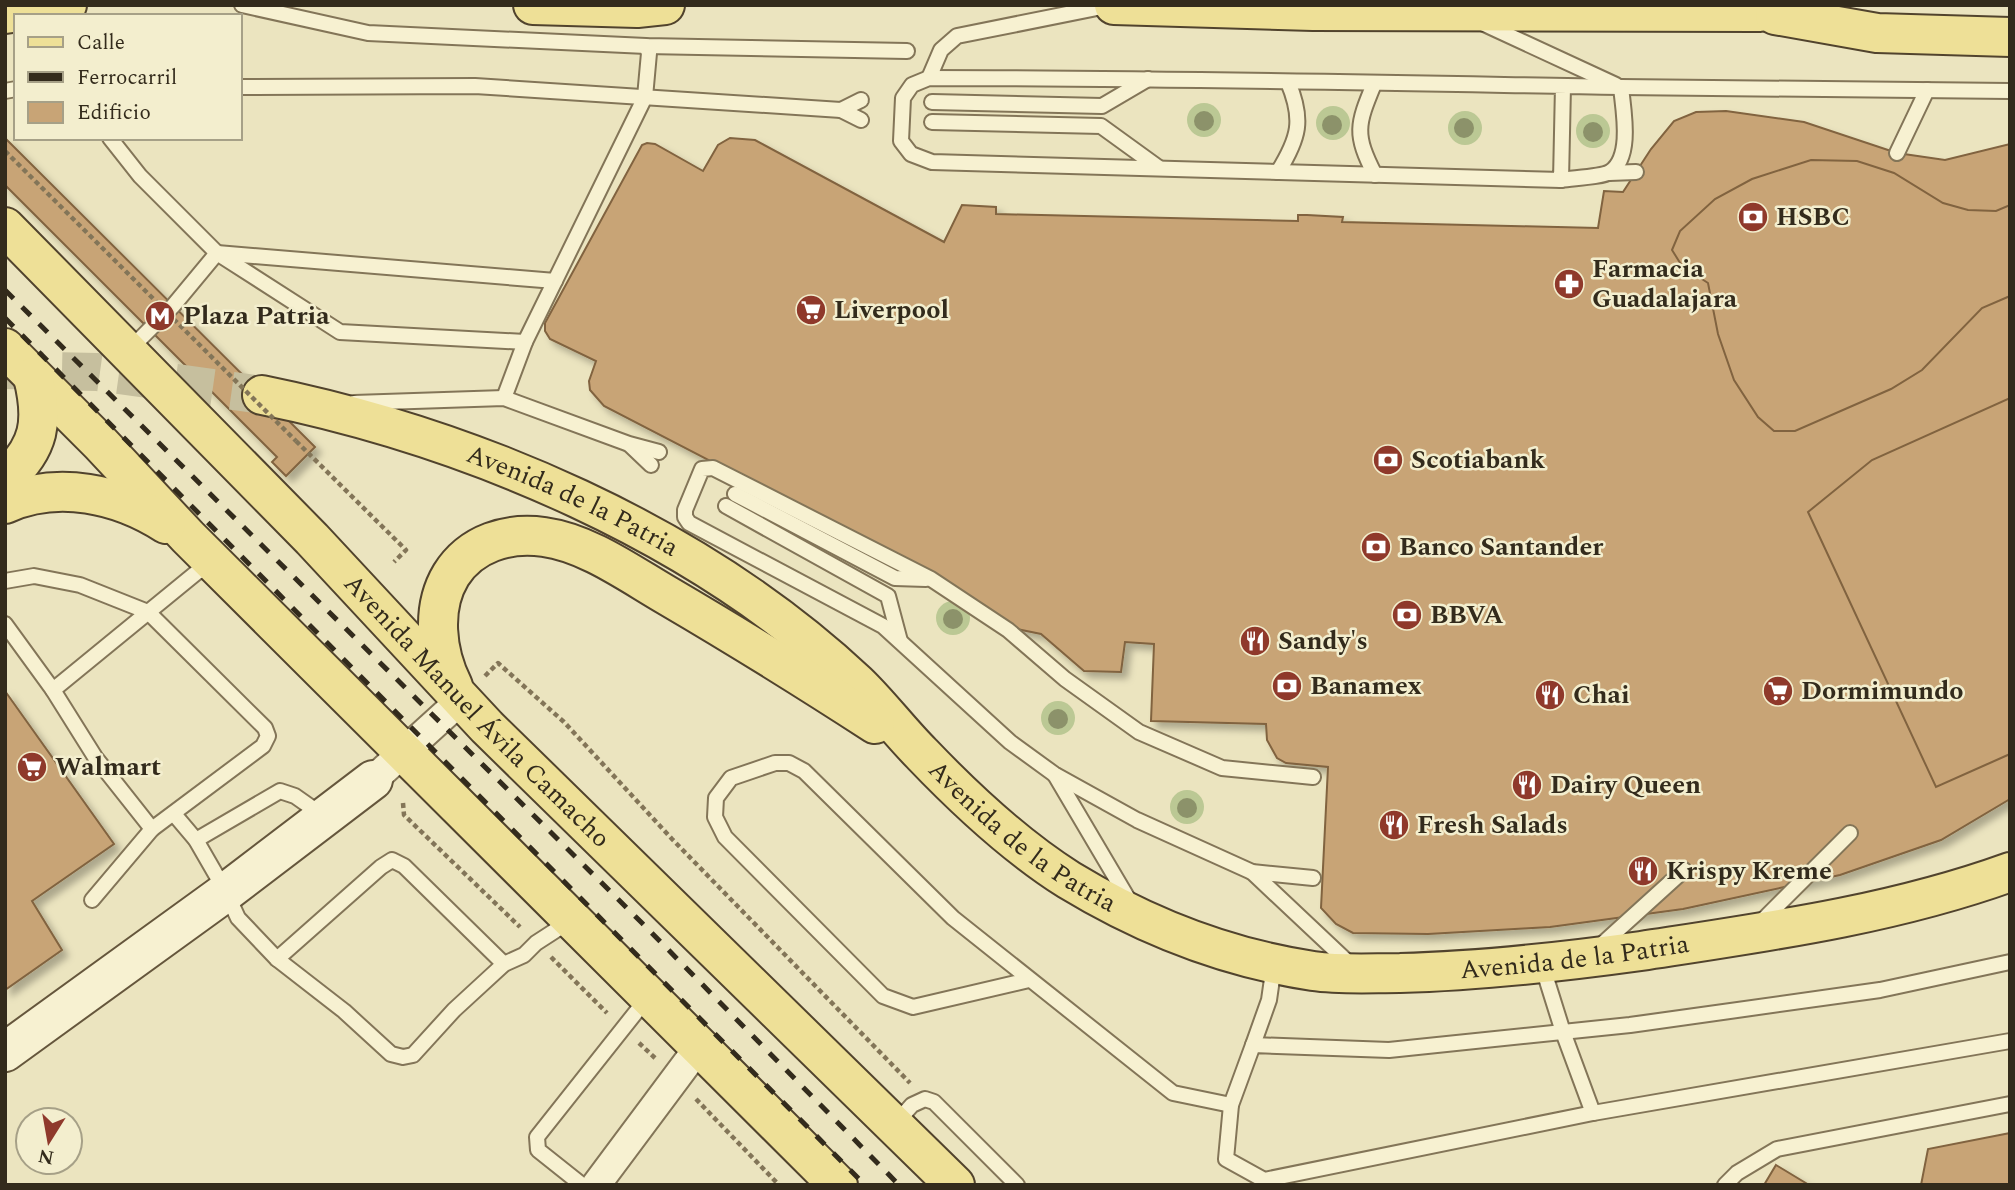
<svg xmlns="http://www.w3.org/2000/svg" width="2015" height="1190" viewBox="0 0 2015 1190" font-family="Spectral,serif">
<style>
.green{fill:#bbc894}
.building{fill:#c8a476;stroke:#81633f;stroke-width:2;filter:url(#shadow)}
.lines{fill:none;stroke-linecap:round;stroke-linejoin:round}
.primary-tunnel{stroke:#c6bf9e;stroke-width:38;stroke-dasharray:38 19;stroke-linecap:butt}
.lane-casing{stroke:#837558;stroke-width:18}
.street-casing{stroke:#837558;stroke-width:32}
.secondary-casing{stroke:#65563c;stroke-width:42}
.primary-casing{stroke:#51432d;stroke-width:42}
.path{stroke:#837558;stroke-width:4.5;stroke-dasharray:5 3.5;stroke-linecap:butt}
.lane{stroke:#f7f1d1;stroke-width:14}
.street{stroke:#f7f1d1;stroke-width:28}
.secondary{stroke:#f7f1d1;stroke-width:38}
.primary{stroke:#eee097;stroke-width:38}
.rail{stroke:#332b1c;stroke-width:5;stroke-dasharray:12 12;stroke-linecap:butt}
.path-bridge{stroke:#837558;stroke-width:4.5;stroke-dasharray:5 3.5;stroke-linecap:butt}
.tree{fill:#8c926a}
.labels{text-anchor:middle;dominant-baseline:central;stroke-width:5;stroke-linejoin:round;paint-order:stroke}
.poi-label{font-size:26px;font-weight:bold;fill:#332b1c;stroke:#f3eece;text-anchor:start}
.street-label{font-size:26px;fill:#332b1c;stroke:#f3eece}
</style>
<defs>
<filter id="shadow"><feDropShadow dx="6" dy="6" stdDeviation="3.5" flood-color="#0004"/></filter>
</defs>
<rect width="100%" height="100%" fill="#ebe4bf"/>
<g class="green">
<circle cx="1204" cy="120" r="17"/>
<circle cx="1333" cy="123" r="17"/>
<circle cx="1465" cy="128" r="17"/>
<circle cx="1593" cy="131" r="17"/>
<circle cx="953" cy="618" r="17"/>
<circle cx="1058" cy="718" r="17"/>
<circle cx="1187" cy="807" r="17"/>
</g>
<g class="building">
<path d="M1726,111L1804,122L1897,153L1945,160L2010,144V799L1941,840L1840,875L1683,909L1550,927L1428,934L1353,933L1336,924L1321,908L1328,767L1286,763L1277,758L1267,740L1266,724L1151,721L1154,644L1125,642L1121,672L1084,671L1041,634L1012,628L946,583L604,406L590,390L589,381L596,361L550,339L545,331V323L642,145L647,143L655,144L703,171L718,145L730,138L755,140L944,242L962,205L996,207V214L1298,221V215H1307L1343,217L1342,222L1598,228L1604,191L1623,192L1651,149L1674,121L1696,112Z"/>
<path d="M5,138L315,447L286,476L272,462L277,457L5,185Z"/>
<path d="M1811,160L1857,161L1894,173L1943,203L1968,210L1996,211L2010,205V296L1982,308L1922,370L1891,389L1795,431H1774L1758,417L1734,380L1718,334L1708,283L1682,266L1672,250L1680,231L1715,199L1752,179Z"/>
<path d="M2010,398V754L1936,787L1808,512L1872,460Z"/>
<path d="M5,691L114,844L32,901L62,950L5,990Z"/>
<path d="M2010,1133V1185H1921L1928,1149Z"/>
<path d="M1776,1165L1809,1185H1764Z"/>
</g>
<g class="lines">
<path class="primary-tunnel" d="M5,370L97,372L262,395"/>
<g class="lane-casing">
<g id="lane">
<path d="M242,5L368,33L646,46L907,51"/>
<path d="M1482,23L1616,85"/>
<path d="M929,78L941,50L957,36L1112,5"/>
<path d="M1374,84C1357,125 1354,134 1375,175"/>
<path d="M1563,86L1561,180L932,162L911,154L901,141L903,98L912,85L929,78C1160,78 1390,83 1621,87L2010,91"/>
<path d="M240,87L475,86L841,110L861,120"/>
<path d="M5,91L16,89"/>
<path d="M932,102L1102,106L1148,79"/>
<path d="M841,110L861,100"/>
<path d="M932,122L1101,126L1159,168"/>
<path d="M110,138L140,176L217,253L340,332L525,342"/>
<path d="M1897,153L1927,90"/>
<path d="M1278,172C1299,138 1304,120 1288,82"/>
<path d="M1609,173L1636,172"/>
<path d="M1561,180C1573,178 1602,177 1610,172C1633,157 1623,109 1621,87"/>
<path d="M129,350L173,306L217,253L555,281"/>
<path d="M504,398L525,342L645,97L649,53L646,46"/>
<path d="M354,403L504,398L629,444L659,452"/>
<path d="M630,445L651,465"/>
<path d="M735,494L895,578L926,579"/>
<path d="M726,506L888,596L900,641"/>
<path d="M5,581L34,576L80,585L148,612L265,728L268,736L263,746L152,829L95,757L53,690"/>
<path d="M5,624L53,690L196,573L212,563"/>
<path d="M1055,775L1130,902"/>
<path d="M174,814L196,840L226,892L238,918L277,959L344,1011L391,1054L403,1057L413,1055L454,1010L504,964L524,955L536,943L570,921"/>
<path d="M196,840L280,791L295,796L322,815"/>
<path d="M1252,872L1353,967"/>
<path d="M1313,878L1252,872L1137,820L1054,774L1010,742L883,626L689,523L685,517V510L702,469L713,468L931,579L1008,630L1065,679L1139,732L1222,768L1313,777"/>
<path d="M92,900L152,829"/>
<path d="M1759,924L1850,833"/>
<path d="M1598,948L1684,870"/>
<path d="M277,959L381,867L392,860L404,866L504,964"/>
<path d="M1542,965L1563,1032L1593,1113L2010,1041"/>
<path d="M1029,980L913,1007L883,996L725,837L715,817L716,798L731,778L775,763H789L804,771L953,918L1173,1093L1231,1105"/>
<path d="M1253,1045L1269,1000L1274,965"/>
<path d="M1593,1113L1264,1180L1226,1159L1231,1105L1253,1045L1389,1050L1630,1025L1880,990L2010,962"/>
<path d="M895,1124L912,1105L925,1099L934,1102L1017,1185"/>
<path d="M582,1185L538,1150L537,1137L648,997"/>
<path d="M1725,1185L1737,1173L1777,1149L2010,1104"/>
</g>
</g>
<g class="street-casing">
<g id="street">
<path d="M373,780L461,700"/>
<path d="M596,1185L699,1047"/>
</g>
</g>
<g class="secondary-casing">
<path id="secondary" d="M5,1052L226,892L373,780"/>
</g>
<g class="primary-casing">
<g id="primary">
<path d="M533,5L637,8L665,5"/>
<path d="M1114,5L1313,11L1759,12L1807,5"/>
<path d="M5,14L67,5"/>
<path d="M1775,15L1877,33L2010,37"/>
<path id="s1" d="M5,227L312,539L487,727L955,1185"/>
<path d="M5,348L100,443L188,537L838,1185"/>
<path id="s2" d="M262,395C473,438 697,533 857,683C880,705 899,731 922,754C966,800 1015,846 1069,880C1143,925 1227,958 1313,971C1341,975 1371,973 1400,973C1481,971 1561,962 1641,951C1765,932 1891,915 2010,872"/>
<path d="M5,479C40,448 44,421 33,377"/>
<path d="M5,504C58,480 119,494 166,524"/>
<path d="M453,686C436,652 431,608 451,575C471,543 508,532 544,537C588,543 630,574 668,596C738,637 807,680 875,724"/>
</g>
</g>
<g class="path">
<path d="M296,441L406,550L394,562"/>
<path d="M485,676L498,663L564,722L672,839L910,1083"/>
<path d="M403,803L404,815L520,927"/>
<path d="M551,957L607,1013"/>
<path d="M639,1043L655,1058"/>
<path d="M696,1099L779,1185"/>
</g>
<use href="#lane" class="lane"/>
<use href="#street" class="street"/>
<use href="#secondary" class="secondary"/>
<use href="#primary" class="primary"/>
<g class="rail">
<path d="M5,290L642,923L899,1185"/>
<path d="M5,318L865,1185"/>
</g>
<path class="path-bridge" d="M5,151L296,441"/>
</g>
<g class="tree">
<circle cx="1204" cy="121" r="10"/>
<circle cx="1332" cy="125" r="10"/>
<circle cx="1464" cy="128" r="10"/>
<circle cx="1593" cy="132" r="10"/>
<circle cx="953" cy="619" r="10"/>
<circle cx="1058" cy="719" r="10"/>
<circle cx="1187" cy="808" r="10"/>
</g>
<defs>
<g id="bank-disc" transform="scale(1.575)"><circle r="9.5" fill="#8f392b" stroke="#f3eece"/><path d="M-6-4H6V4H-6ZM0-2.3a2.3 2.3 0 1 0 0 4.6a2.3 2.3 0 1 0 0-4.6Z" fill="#fff"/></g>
<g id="pharmacy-disc" transform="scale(1.575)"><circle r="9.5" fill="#8f392b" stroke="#f3eece"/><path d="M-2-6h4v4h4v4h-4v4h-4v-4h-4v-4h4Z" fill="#fff"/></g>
<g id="supermarket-disc" transform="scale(1.575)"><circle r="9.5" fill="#8f392b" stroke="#f3eece"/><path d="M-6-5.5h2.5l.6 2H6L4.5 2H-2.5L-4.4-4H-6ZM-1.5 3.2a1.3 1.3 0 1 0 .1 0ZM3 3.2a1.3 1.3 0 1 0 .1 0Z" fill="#fff"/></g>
<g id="metro-disc" transform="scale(1.575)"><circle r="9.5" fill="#8f392b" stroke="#f3eece"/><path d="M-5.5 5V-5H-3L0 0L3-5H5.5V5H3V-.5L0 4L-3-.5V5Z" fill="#fff"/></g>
<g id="restaurant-disc" transform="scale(1.575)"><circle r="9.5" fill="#8f392b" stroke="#f3eece"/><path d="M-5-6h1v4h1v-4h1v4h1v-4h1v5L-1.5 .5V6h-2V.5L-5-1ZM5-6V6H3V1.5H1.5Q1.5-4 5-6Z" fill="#fff"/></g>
</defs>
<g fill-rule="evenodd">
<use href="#bank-disc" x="1753" y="217"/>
<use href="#pharmacy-disc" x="1569" y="284"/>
<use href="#supermarket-disc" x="811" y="310"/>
<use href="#metro-disc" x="160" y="316"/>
<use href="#bank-disc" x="1388" y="460"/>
<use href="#bank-disc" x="1376" y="547"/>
<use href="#bank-disc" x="1407" y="615"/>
<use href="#restaurant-disc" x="1255" y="641"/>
<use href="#bank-disc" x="1287" y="686"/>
<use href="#supermarket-disc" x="1778" y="691"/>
<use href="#restaurant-disc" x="1550" y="695"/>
<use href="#supermarket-disc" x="32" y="767"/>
<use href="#restaurant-disc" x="1527" y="785"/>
<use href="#restaurant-disc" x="1394" y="825"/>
<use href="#restaurant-disc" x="1643" y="871"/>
</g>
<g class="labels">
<g class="poi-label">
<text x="1776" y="217">HSBC</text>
<text x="1592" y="269">Farmacia<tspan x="1592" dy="30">Guadalajara</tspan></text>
<text x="834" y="310">Liverpool</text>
<text x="183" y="316">Plaza Patria</text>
<text x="1411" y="460">Scotiabank</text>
<text x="1399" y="547">Banco Santander</text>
<text x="1430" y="615">BBVA</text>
<text x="1278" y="641">Sandy's</text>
<text x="1310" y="686">Banamex</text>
<text x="1801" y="691">Dormimundo</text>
<text x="1573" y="695">Chai</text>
<text x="55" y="767">Walmart</text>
<text x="1550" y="785">Dairy Queen</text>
<text x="1417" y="825">Fresh Salads</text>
<text x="1666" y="871">Krispy Kreme</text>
</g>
<g class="street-label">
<text stroke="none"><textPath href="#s2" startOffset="329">Avenida de la Patria</textPath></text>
<text stroke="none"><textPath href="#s1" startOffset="676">Avenida Manuel Ávila Camacho</textPath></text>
<text stroke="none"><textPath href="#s2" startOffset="896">Avenida de la Patria</textPath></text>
<text stroke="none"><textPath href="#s2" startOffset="1484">Avenida de la Patria</textPath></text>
</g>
</g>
<rect width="2015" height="1190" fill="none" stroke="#332b1c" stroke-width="14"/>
<rect x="14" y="14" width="228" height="126" fill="#f3eece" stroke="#a6a087" stroke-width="2"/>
<rect x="28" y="37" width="35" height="10" fill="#eee097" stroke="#a6a087" stroke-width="2"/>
<text x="77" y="49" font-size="21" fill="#332b1c">Calle</text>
<rect x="28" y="72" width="35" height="10" fill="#332b1c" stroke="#a6a087" stroke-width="2"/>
<text x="77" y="84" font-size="21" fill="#332b1c">Ferrocarril</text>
<rect x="28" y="102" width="35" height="21" fill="#c8a476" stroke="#a6a087" stroke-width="2"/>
<text x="77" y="119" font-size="21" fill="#332b1c">Edificio</text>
<g transform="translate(49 1141) rotate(191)"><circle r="33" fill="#f3eece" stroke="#a6a087" stroke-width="2"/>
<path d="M0-5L12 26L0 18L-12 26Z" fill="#8f392b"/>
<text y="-10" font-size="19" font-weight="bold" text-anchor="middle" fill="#332b1c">N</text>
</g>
</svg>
